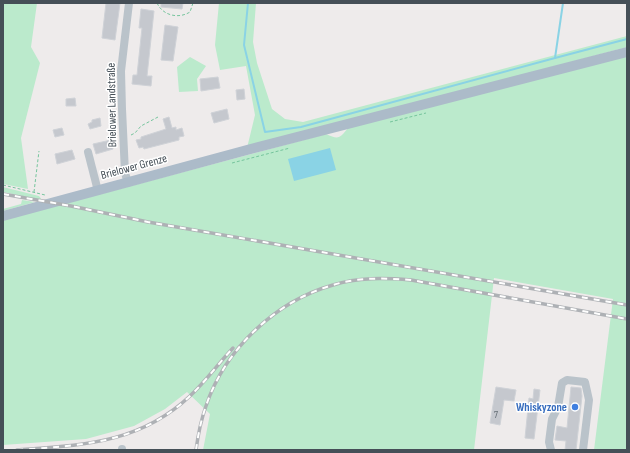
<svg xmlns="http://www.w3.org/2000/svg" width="630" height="453" viewBox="0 0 630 453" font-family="'Sofia Sans Condensed',sans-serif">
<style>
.green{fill:#bbeacc}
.water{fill:#8ad3e5}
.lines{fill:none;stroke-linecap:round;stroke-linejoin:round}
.stream{stroke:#8ad3e5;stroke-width:2}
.building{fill:#c5c8ce;stroke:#cfd2d7}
.path{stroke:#76c59d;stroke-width:1;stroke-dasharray:3 2;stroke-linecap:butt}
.minor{stroke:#bac3ca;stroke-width:8}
.major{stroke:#acbbc9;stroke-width:10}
.rail-casing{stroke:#aeb1b5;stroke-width:3.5}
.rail{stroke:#fff;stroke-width:2;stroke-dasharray:6;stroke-linecap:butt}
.shop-dot{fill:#3f7fe0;stroke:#fff;stroke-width:1.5}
.labels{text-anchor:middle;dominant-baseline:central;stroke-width:3;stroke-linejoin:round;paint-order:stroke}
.number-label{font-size:10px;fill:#656d75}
.street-label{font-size:12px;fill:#454f57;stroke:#fff}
.shop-label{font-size:12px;font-weight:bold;fill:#366cbe;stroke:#fff;text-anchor:end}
</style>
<rect width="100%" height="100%" fill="#eeebeb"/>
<g class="green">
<path d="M3,3H37L31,47L40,63L21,138L28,189L3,184Z"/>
<path d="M219,3H256L253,42L257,63L272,109L285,119L303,122L627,36V47L247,148L255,115L246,66L220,70L215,45Z"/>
<path d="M627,55V450H594L613,299L494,278L474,450H203L210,414L187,392L165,409L134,426L86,439L3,445V220L326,134C339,140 340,138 348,128Z"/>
<path d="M190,57L206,66L197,79L198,91L179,92L177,67Z"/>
<path d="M3,187L39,196L42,200L3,192Z"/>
<path d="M22,200L35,202L3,211V209L21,204Z"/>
</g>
<path class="water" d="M330,148L336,170L294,181L288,159Z"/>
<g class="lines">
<g class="stream">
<path d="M248,3L244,45L265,132L301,127L555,58L563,3"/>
<path d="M555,58L627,39"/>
</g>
</g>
<g class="building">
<path d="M106,3H120L115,40L102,38Z"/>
<path d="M161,3H183L182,9L161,7Z"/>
<path d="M141,9L154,11L147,76H152L151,86L132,84L133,75H137L142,28H139Z"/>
<path d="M165,25L178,27L173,61L161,60Z"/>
<path d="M218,77L220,88L201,91L200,79Z"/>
<path d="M244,89L245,99L237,100L236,90Z"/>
<path d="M75,98L76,106H66V99Z"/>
<path d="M227,109L229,119L214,123L211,113Z"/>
<path d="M169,117L172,128L176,127V130L182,128L184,136L179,137V140L144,149L143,147L139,148L136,140L141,139V137L166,129L163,119Z"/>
<path d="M100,118L101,126L90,129L88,124L92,122V120Z"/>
<path d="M62,128L64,135L55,137L53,130Z"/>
<path d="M111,140L113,149L96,154L93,144Z"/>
<path d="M72,150L75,159L57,164L55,154Z"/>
<path d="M496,387L516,390L514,401L504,400L500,425L490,423Z"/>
<path d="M571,387L581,388L582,396L576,450H565L566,441L555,440L557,426L567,428Z"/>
<path d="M534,389L540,390L534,439L525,438L529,398L533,399Z"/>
</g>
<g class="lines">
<g class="path">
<path d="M157,3C163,16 179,19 190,12L193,3"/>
<path d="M390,122L426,113"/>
<path d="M131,135L135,133L141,126L158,117"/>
<path d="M232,163L290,148"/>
<path d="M3,185L45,195"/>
<path d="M34,192L39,151"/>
</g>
<g class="minor">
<path d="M88,152L98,191"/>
<path d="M128,183L125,173L122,109L121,71L129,3"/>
<path d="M122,449V450"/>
<path d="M551,450L549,442L552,419L558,407L562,383L567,380L585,382L589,400L583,450"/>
</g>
<path class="major" d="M3,216L247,150L627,52"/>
<g class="rail-casing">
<g id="rail">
<path d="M3,194L71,206L148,222L627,305"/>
<path d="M17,450C82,445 139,444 190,396C206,381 218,364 233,348"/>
<path d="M196,450C198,435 201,420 206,406C225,349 276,301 333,285C358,277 385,278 411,280L627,319"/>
</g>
</g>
<use href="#rail" class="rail"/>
</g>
<circle class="shop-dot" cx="575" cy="407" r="4"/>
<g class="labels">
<g class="number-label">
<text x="496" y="415">7</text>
</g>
<g class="street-label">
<text transform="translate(112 105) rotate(-91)">Brielower Landstraße</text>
<text transform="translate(134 167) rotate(-15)">Brielower Grenze</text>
</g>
<g class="shop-label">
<text x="567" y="407">Whiskyzone</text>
</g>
</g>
<rect width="630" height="453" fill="none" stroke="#454f57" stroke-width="8"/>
</svg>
